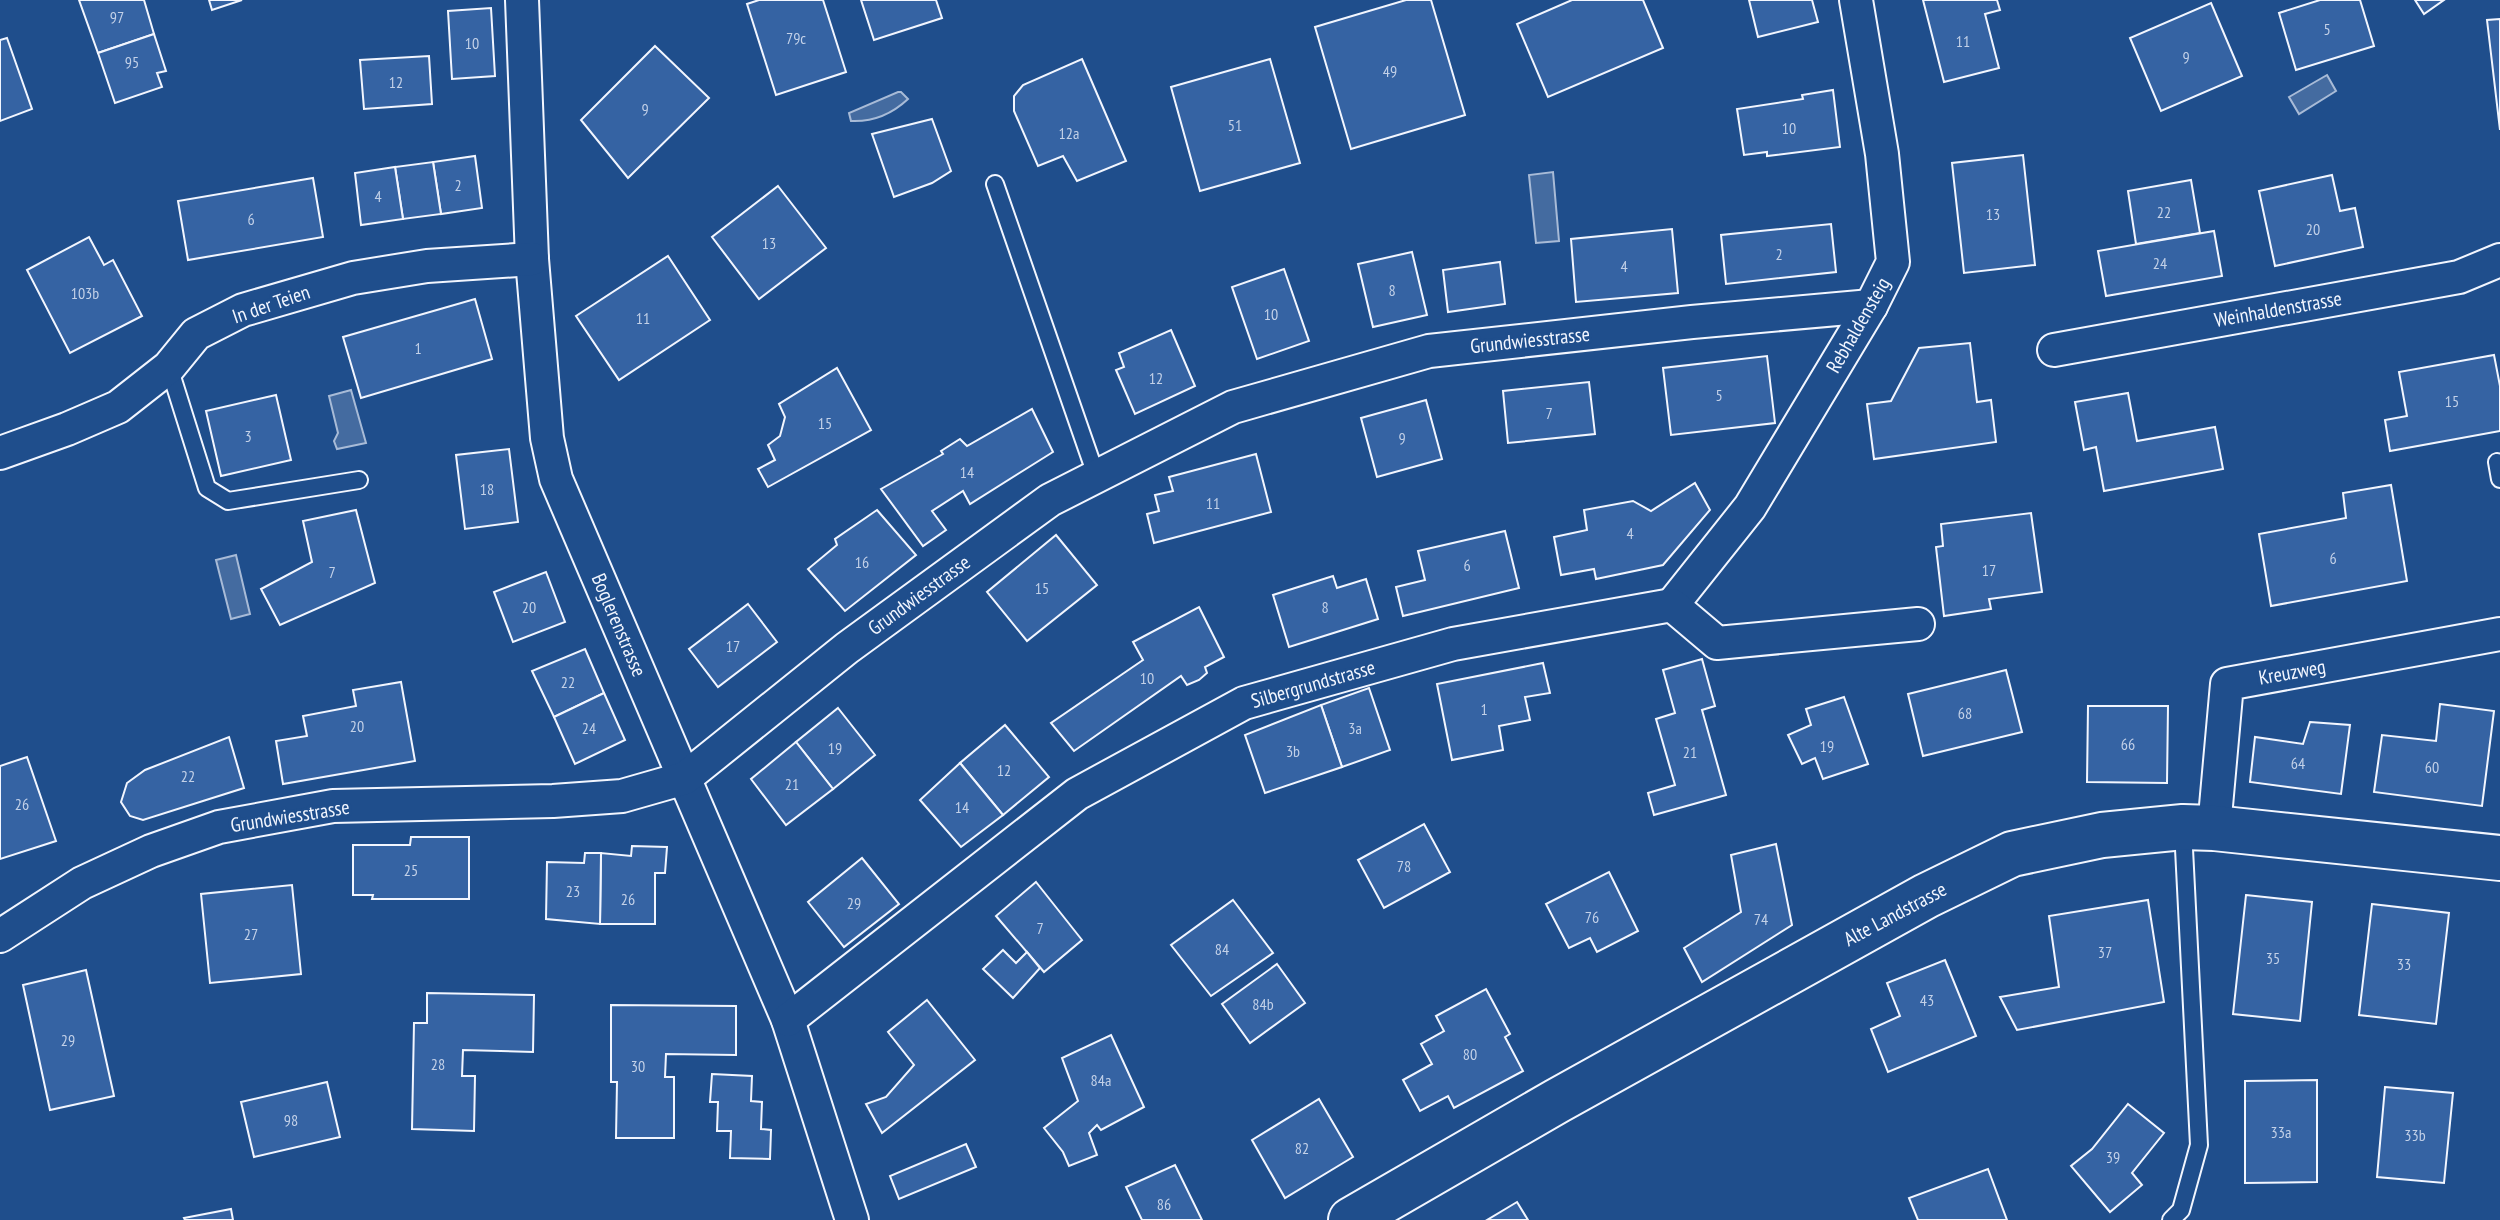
<svg xmlns="http://www.w3.org/2000/svg" width="2500" height="1220" viewBox="0 0 2500 1220" font-family="'PT Sans Narrow',sans-serif">
<style>
.water{fill:#446ba0;stroke:#a8bbd7;stroke-width:2}
.building{fill:#3563a3;stroke:#f2f6ff;stroke-width:2}
.lines{fill:none;stroke-linecap:round;stroke-linejoin:round}
.lane-casing{stroke:#f2f6ff;stroke-width:20}
.street-casing{stroke:#f2f6ff;stroke-width:36}
.secondary-casing{stroke:#f2f6ff;stroke-width:48}
.lane{stroke:#1f4e8c;stroke-width:16}
.street{stroke:#1f4e8c;stroke-width:32}
.secondary{stroke:#1f4e8c;stroke-width:44}
.labels{text-anchor:middle;dominant-baseline:central;stroke-width:6;stroke-linejoin:round;paint-order:stroke}
.number-label{font-size:16px;fill:#c3d1e8}
.street-label{font-size:20px;fill:#f2f6ff;stroke:#1f4e8c}
</style>
<rect width="100%" height="100%" fill="#1f4e8c"/>
<g class="water">
<path d="M2327,75L2336,91L2299,114L2289,97Z"/>
<path d="M898,92H901L908,99C892,114 873,122 851,121L849,113Z"/>
<path d="M1553,172L1559,241L1536,243L1529,175Z"/>
<path d="M351,390L366,443L337,449L334,441L338,433L329,396Z"/>
<path d="M236,555L250,614L231,619L216,560Z"/>
</g>
<g class="building">
<path d="M79,0H144L154,34L98,53Z"/>
<path d="M209,0H242L212,10Z"/>
<path d="M759,0H823L846,72L776,95L747,4Z"/>
<path d="M861,0H936L942,18L874,40Z"/>
<path d="M1406,0H1431L1465,115L1351,149L1315,27Z"/>
<path d="M1572,0H1643L1663,48L1548,97L1517,24Z"/>
<path d="M1749,0H1812L1818,22L1758,37Z"/>
<path d="M1923,0H1997L2000,10L1985,14L1999,68L1944,82Z"/>
<path d="M2320,0H2360L2374,46L2296,70L2279,13Z"/>
<path d="M2415,0H2444L2424,14Z"/>
<path d="M2211,3L2242,76L2161,111L2130,38Z"/>
<path d="M491,8L495,76L452,79L448,11Z"/>
<path d="M2500,19V130L2487,20Z"/>
<path d="M154,34L166,71L157,73L162,87L115,103L98,53Z"/>
<path d="M7,38L32,109L0,121V40Z"/>
<path d="M655,46L709,98L628,178L581,120Z"/>
<path d="M429,56L432,104L364,109L360,60Z"/>
<path d="M1082,59L1126,161L1077,181L1063,156L1038,166L1014,111V96L1023,85Z"/>
<path d="M1270,59L1300,163L1200,191L1171,87Z"/>
<path d="M1833,90L1840,147L1767,156V152L1744,155L1737,109L1803,99L1802,95Z"/>
<path d="M932,119L951,171L932,183L894,197L872,134Z"/>
<path d="M2023,155L2035,265L1964,273L1952,163Z"/>
<path d="M475,156L482,208L441,214L433,162Z"/>
<path d="M433,162L441,214L403,219L395,167Z"/>
<path d="M395,167L403,219L361,225L355,173Z"/>
<path d="M2332,175L2340,211L2355,208L2363,247L2275,266L2259,191Z"/>
<path d="M313,178L323,237L188,260L178,201Z"/>
<path d="M2191,180L2200,233L2136,244L2128,191Z"/>
<path d="M778,186L826,248L759,299L712,237Z"/>
<path d="M1831,224L1836,272L1726,284L1721,235Z"/>
<path d="M1672,229L1678,293L1576,302L1571,239Z"/>
<path d="M2214,231L2222,276L2106,296L2098,251Z"/>
<path d="M89,237L104,265L113,260L142,316L70,353L27,270Z"/>
<path d="M1412,252L1427,315L1373,327L1358,264Z"/>
<path d="M668,256L710,320L619,380L576,316Z"/>
<path d="M1500,262L1505,304L1448,312L1443,270Z"/>
<path d="M1284,269L1309,341L1257,359L1232,287Z"/>
<path d="M475,299L492,359L361,398L343,337Z"/>
<path d="M1171,330L1195,386L1135,414L1116,370L1124,367L1119,353Z"/>
<path d="M1970,343L1977,402L1991,400L1996,442L1874,459L1867,404L1891,401L1919,348Z"/>
<path d="M2494,355L2500,386V431L2390,451L2385,420L2407,416L2399,372Z"/>
<path d="M1767,356L1775,423L1671,435L1663,368Z"/>
<path d="M837,368L871,430L768,487L758,469L775,460L768,445L780,436L785,417L779,404Z"/>
<path d="M1589,382L1595,434L1508,443L1503,391Z"/>
<path d="M2128,393L2137,441L2215,427L2223,469L2104,491L2096,447L2084,450L2075,402Z"/>
<path d="M276,395L291,460L221,476L206,411Z"/>
<path d="M1426,400L1442,459L1377,477L1361,418Z"/>
<path d="M1032,409L1053,452L970,504L963,491L932,511L946,530L923,546L881,489L943,454L941,451L960,439L967,446Z"/>
<path d="M509,449L518,522L465,529L456,455Z"/>
<path d="M1256,454L1271,512L1154,543L1147,514L1159,511L1155,495L1173,491L1169,477Z"/>
<path d="M1695,483L1710,510L1663,565L1596,579L1594,569L1561,575L1554,537L1587,530L1584,510L1633,501L1651,511Z"/>
<path d="M2391,485L2407,581L2271,606L2259,534L2346,518L2343,493Z"/>
<path d="M356,510L375,583L280,625L261,589L312,562L303,521Z"/>
<path d="M877,510L916,555L845,611L808,569L837,545L835,539Z"/>
<path d="M2031,513L2042,592L1989,599L1991,609L1944,616L1936,547L1943,546L1941,524Z"/>
<path d="M1505,531L1519,588L1403,616L1396,587L1425,580L1418,551Z"/>
<path d="M1056,535L1097,585L1027,641L987,592Z"/>
<path d="M546,572L565,622L513,642L494,592Z"/>
<path d="M1333,576L1337,588L1366,579L1378,619L1289,647L1273,595Z"/>
<path d="M748,604L777,642L718,687L689,649Z"/>
<path d="M1199,607L1224,657L1205,667L1207,673L1199,680L1187,685L1181,676L1074,751L1051,723L1143,660L1133,642Z"/>
<path d="M585,649L604,693L554,717L532,671Z"/>
<path d="M1702,659L1715,706L1702,710L1726,795L1654,815L1648,793L1675,785L1656,719L1675,713L1663,670Z"/>
<path d="M1543,663L1550,693L1525,697L1530,720L1499,726L1503,750L1452,760L1437,684Z"/>
<path d="M2006,670L2022,732L1923,756L1908,694Z"/>
<path d="M401,682L415,761L283,784L276,741L307,736L303,716L356,706L353,690Z"/>
<path d="M1369,688L1390,750L1342,767L1321,705Z"/>
<path d="M604,693L625,740L575,764L554,717Z"/>
<path d="M1844,697L1868,764L1823,779L1815,758L1802,764L1788,735L1811,725L1806,709Z"/>
<path d="M2440,704L2494,711L2482,806L2374,792L2382,735L2436,741Z"/>
<path d="M1321,705L1342,767L1265,793L1245,735Z"/>
<path d="M2088,706H2168L2167,783L2087,782Z"/>
<path d="M838,708L875,755L833,789L796,742Z"/>
<path d="M2310,722L2350,725L2341,794L2250,782L2255,737L2303,744Z"/>
<path d="M1005,725L1049,777L1003,815L960,763Z"/>
<path d="M229,737L244,788L143,820L130,816L121,802L127,783L145,770Z"/>
<path d="M796,742L833,789L786,825L751,779Z"/>
<path d="M27,757L56,841L0,859V766Z"/>
<path d="M960,763L1003,815L961,847L920,800Z"/>
<path d="M1424,824L1450,872L1384,908L1358,860Z"/>
<path d="M411,837H469V899H372L373,895H353V845H410Z"/>
<path d="M1776,844L1792,925L1702,982L1684,948L1741,912L1731,855Z"/>
<path d="M632,846L667,847L665,873H655V924H600L601,853L631,856Z"/>
<path d="M585,853H601L600,924L546,919L547,862L584,863Z"/>
<path d="M862,858L899,904L844,947L808,902Z"/>
<path d="M1609,872L1638,931L1597,952L1590,938L1569,948L1546,904Z"/>
<path d="M1036,882L1082,940L1044,972L996,916Z"/>
<path d="M292,885L301,974L210,983L201,894Z"/>
<path d="M2246,895L2312,902L2300,1021L2233,1014Z"/>
<path d="M1233,900L1273,953L1211,996L1171,945Z"/>
<path d="M2148,900L2164,1002L2017,1030L2000,997L2059,987L2049,916Z"/>
<path d="M2372,904L2449,913L2436,1024L2359,1015Z"/>
<path d="M1003,950L1016,963L1027,952L1040,968L1013,998L983,969Z"/>
<path d="M1945,960L1976,1036L1888,1072L1871,1029L1900,1016L1887,983Z"/>
<path d="M1277,964L1305,1003L1250,1043L1222,1004Z"/>
<path d="M86,970L114,1096L50,1110L23,985Z"/>
<path d="M1486,989L1510,1034L1505,1037L1523,1071L1454,1108L1448,1096L1420,1111L1403,1080L1432,1064L1421,1044L1444,1031L1436,1016Z"/>
<path d="M427,993L534,995L533,1052L463,1050L462,1076H475L474,1131L412,1129L414,1023H427Z"/>
<path d="M927,1000L975,1060L882,1133L866,1104L886,1097L914,1065L888,1032Z"/>
<path d="M611,1005L736,1006V1055L666,1054L665,1077H674V1138H616L617,1082H611Z"/>
<path d="M1111,1035L1144,1107L1101,1130L1097,1125L1089,1133L1097,1155L1069,1166L1063,1152L1044,1128L1078,1101L1062,1058Z"/>
<path d="M712,1074L752,1076L751,1101L762,1102L761,1129L771,1130L770,1159L730,1158L731,1131H717L718,1102H710Z"/>
<path d="M2317,1080V1182L2245,1183V1081Z"/>
<path d="M327,1082L340,1137L254,1157L241,1102Z"/>
<path d="M2385,1087L2453,1093L2444,1183L2377,1177Z"/>
<path d="M1319,1099L1353,1157L1285,1198L1252,1140Z"/>
<path d="M2128,1104L2164,1133L2132,1173L2142,1185L2110,1212L2071,1166L2092,1149Z"/>
<path d="M966,1144L976,1167L899,1199L890,1176Z"/>
<path d="M1175,1165L1202,1220H1142L1126,1187Z"/>
<path d="M1988,1169L2007,1220H1918L1909,1198Z"/>
<path d="M1517,1202L1528,1220H1487Z"/>
<path d="M231,1209L233,1220H185L184,1218Z"/>
</g>
<g class="lines">
<g class="lane-casing">
<g id="lane">
<path d="M995,184L1096,475"/>
<path d="M169,367L207,488L228,501L359,480"/>
<path d="M2497,462L2500,479"/>
<path d="M2171,1220L2181,1210L2199,1145L2183,829"/>
</g>
</g>
<g class="street-casing">
<g id="street">
<path d="M522,0L532,259L547,438L556,479L788,1020L852,1220"/>
<path d="M2054,350L2459,277L2500,260"/>
<path d="M0,453L67,429L118,407L169,367L196,334L243,310L353,278L427,266L532,259"/>
<path d="M1672,605L1750,507L1871,306L1893,262L1882,154L1856,0"/>
<path d="M2214,828L2227,684L2500,634"/>
<path d="M0,936L82,883L151,851L219,827L333,806L553,801L622,796L685,778L847,648L1050,500L1233,407L1429,351L1692,322L1871,306"/>
<path d="M788,1020L1077,794L1244,703L1453,644L1672,605L1717,643L1918,624"/>
</g>
</g>
<g class="secondary-casing">
<path id="secondary" d="M1351,1220L1557,1101L1926,896L2012,854L2102,835L2183,827L2214,828L2500,858"/>
</g>
<use href="#lane" class="lane"/>
<use href="#street" class="street"/>
<use href="#secondary" class="secondary"/>
</g>
<g class="labels">
<g class="number-label">
<text x="117" y="17">97</text>
<text x="2327" y="29">5</text>
<text x="796" y="38">79c</text>
<text x="1963" y="41">11</text>
<text x="472" y="43">10</text>
<text x="2186" y="57">9</text>
<text x="132" y="62">95</text>
<text x="1390" y="71">49</text>
<text x="396" y="82">12</text>
<text x="645" y="109">9</text>
<text x="1235" y="125">51</text>
<text x="1789" y="128">10</text>
<text x="1069" y="133">12a</text>
<text x="458" y="185">2</text>
<text x="378" y="196">4</text>
<text x="2164" y="212">22</text>
<text x="1993" y="214">13</text>
<text x="251" y="219">6</text>
<text x="2313" y="229">20</text>
<text x="769" y="243">13</text>
<text x="1779" y="254">2</text>
<text x="2160" y="263">24</text>
<text x="1624" y="266">4</text>
<text x="1392" y="290">8</text>
<text x="85" y="293">103b</text>
<text x="1271" y="314">10</text>
<text x="643" y="318">11</text>
<text x="418" y="348">1</text>
<text x="1156" y="378">12</text>
<text x="1719" y="395">5</text>
<text x="2452" y="401">15</text>
<text x="1549" y="413">7</text>
<text x="825" y="423">15</text>
<text x="248" y="436">3</text>
<text x="1402" y="438">9</text>
<text x="967" y="472">14</text>
<text x="487" y="489">18</text>
<text x="1213" y="503">11</text>
<text x="1630" y="533">4</text>
<text x="2333" y="558">6</text>
<text x="862" y="562">16</text>
<text x="1467" y="565">6</text>
<text x="1989" y="570">17</text>
<text x="332" y="572">7</text>
<text x="1042" y="588">15</text>
<text x="529" y="607">20</text>
<text x="1325" y="607">8</text>
<text x="733" y="646">17</text>
<text x="1147" y="678">10</text>
<text x="568" y="682">22</text>
<text x="1484" y="709">1</text>
<text x="1965" y="713">68</text>
<text x="357" y="726">20</text>
<text x="589" y="728">24</text>
<text x="1355" y="728">3a</text>
<text x="2128" y="744">66</text>
<text x="1827" y="746">19</text>
<text x="835" y="748">19</text>
<text x="1293" y="751">3b</text>
<text x="1690" y="752">21</text>
<text x="2298" y="763">64</text>
<text x="2432" y="767">60</text>
<text x="1004" y="770">12</text>
<text x="188" y="776">22</text>
<text x="792" y="784">21</text>
<text x="22" y="804">26</text>
<text x="962" y="807">14</text>
<text x="1404" y="866">78</text>
<text x="411" y="870">25</text>
<text x="573" y="891">23</text>
<text x="628" y="899">26</text>
<text x="854" y="903">29</text>
<text x="1592" y="917">76</text>
<text x="1761" y="919">74</text>
<text x="1040" y="928">7</text>
<text x="251" y="934">27</text>
<text x="1222" y="949">84</text>
<text x="2105" y="952">37</text>
<text x="2273" y="958">35</text>
<text x="2404" y="964">33</text>
<text x="1927" y="1000">43</text>
<text x="1263" y="1004">84b</text>
<text x="68" y="1040">29</text>
<text x="1470" y="1054">80</text>
<text x="438" y="1064">28</text>
<text x="638" y="1066">30</text>
<text x="1101" y="1080">84a</text>
<text x="291" y="1120">98</text>
<text x="2281" y="1132">33a</text>
<text x="2415" y="1135">33b</text>
<text x="1302" y="1148">82</text>
<text x="2113" y="1157">39</text>
<text x="1164" y="1204">86</text>
</g>
<g class="street-label">
<text transform="translate(271 304) rotate(-19)">In der Teien</text>
<text transform="translate(2278 309) rotate(-10)">Weinhaldenstrasse</text>
<text transform="translate(1858 325) rotate(-60)">Rebhaldensteig</text>
<text transform="translate(1530 340) rotate(-6)">Grundwiesstrasse</text>
<text transform="translate(919 595) rotate(-36)">Grundwiesstrasse</text>
<text transform="translate(619 625) rotate(67)">Boglerenstrasse</text>
<text transform="translate(2292 672) rotate(-10)">Kreuzweg</text>
<text transform="translate(1313 684) rotate(-16)">Silbergrundstrasse</text>
<text transform="translate(290 816) rotate(-9)">Grundwiesstrasse</text>
<text transform="translate(1895 914) rotate(-28)">Alte Landstrasse</text>
</g>
</g>
</svg>
